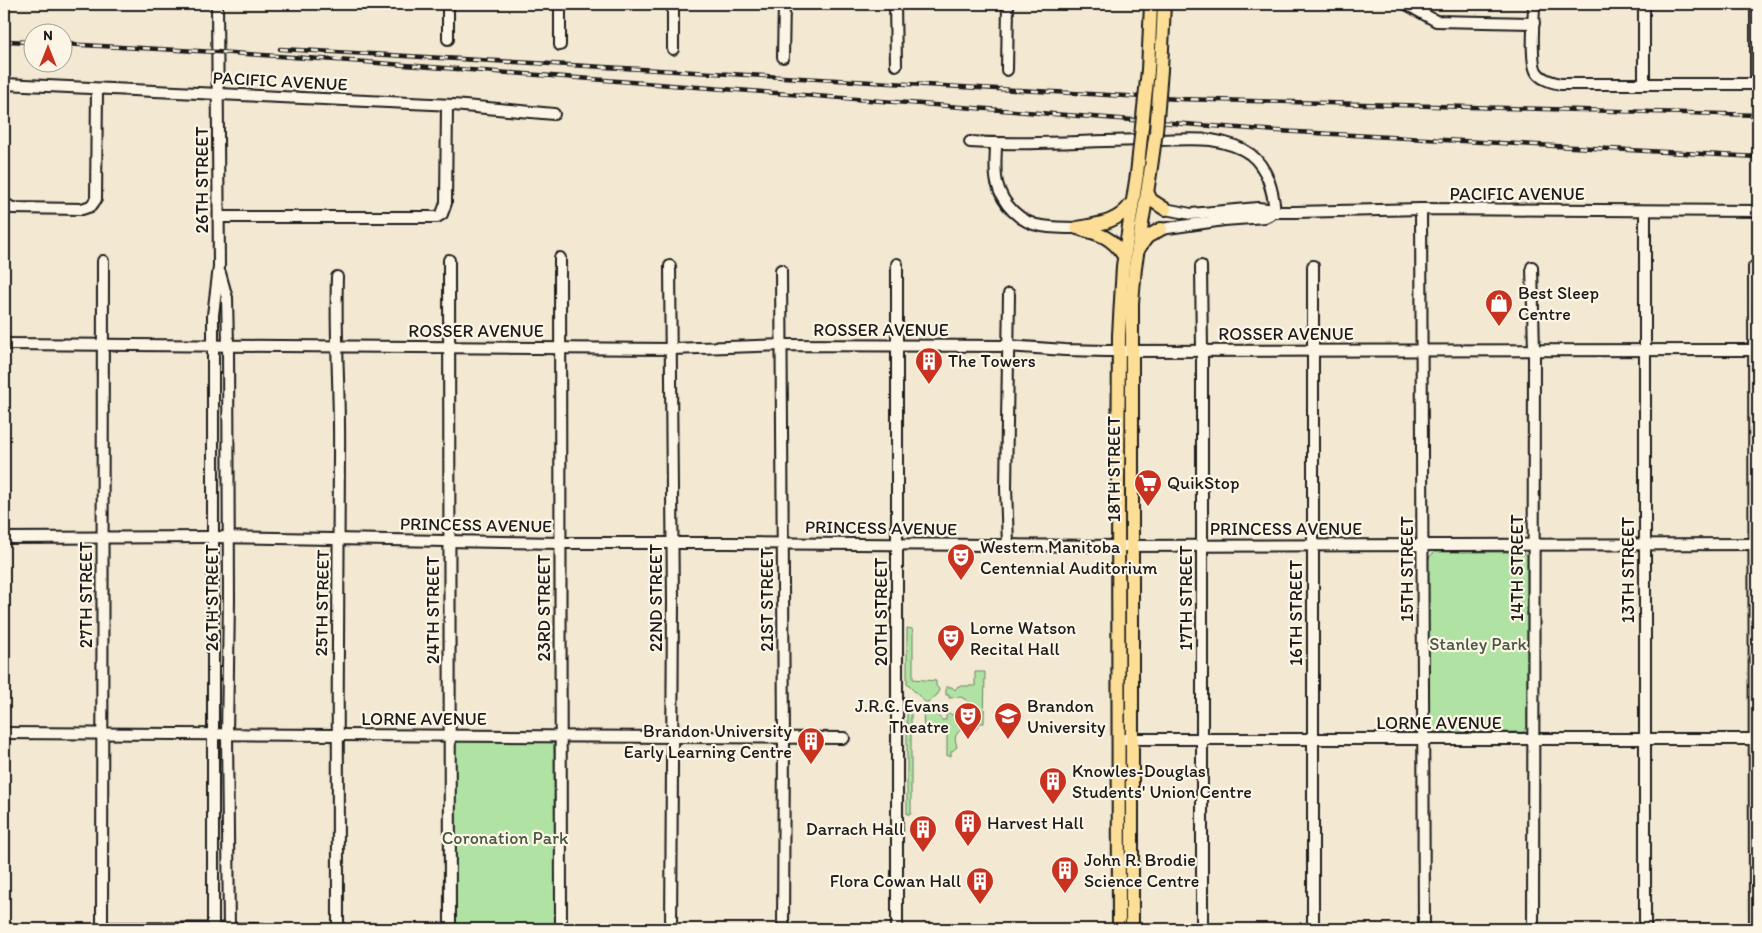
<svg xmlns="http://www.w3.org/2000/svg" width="1762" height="933" viewBox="0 0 1762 933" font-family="Itim,sans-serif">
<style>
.green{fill:#b0e3a3;stroke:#668060}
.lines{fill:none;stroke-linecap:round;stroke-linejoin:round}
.minor-casing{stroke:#1c1c1c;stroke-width:14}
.major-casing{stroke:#1c1c1c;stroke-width:16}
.minor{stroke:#fcf5e5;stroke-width:10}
.major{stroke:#fcde96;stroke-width:12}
.rail-casing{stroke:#1c1c1c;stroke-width:4.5}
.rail{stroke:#fcf5e5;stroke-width:2.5;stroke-dasharray:8;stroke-linecap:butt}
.major-bridge-casing{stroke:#1c1c1c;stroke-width:16;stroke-linecap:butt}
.major-bridge{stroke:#fcde96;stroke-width:12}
.labels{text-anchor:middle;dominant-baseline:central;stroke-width:4.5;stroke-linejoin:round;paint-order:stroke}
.street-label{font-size:18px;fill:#1c1c1c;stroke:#fcf5e5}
.poi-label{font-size:18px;fill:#1c1c1c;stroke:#fcf5e5;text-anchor:start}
.park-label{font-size:18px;fill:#485844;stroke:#fcf5e5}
</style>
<rect width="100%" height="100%" fill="#f3e8d2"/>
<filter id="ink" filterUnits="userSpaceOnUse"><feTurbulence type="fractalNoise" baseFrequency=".02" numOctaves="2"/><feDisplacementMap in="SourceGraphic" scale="10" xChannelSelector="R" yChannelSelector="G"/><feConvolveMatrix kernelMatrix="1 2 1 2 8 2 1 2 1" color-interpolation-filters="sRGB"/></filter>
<g filter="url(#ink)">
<g class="green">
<path d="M1435,552H1523L1527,556V727L1524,732H1436L1430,729L1428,725V562L1430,556Z"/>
<path d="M907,628L912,629L913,632V679L936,681V686L939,689L938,694L928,703L925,702L907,684Z"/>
<path d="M975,672H985L984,723H979V725L975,730C965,726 957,729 955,739L957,747L951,752V756H947V730H924L923,710L928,706L942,720H946V716L949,713L952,715L954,714L959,716L967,714L970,707L968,701L961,697L949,698V695H946V687H952L955,690L958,686H975Z"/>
<path d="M907,697L916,706H911V814H907Z"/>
<path d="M459,741H554L555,929H455L454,746Z"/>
</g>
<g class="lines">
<g class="minor-casing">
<g id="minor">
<path d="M673,4V49"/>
<path d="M895,4L896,65"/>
<path d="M1406,4L1436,21L1534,23"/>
<path d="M1534,4C1534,19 1530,59 1536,71C1540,79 1551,82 1560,84H1758"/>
<path d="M1644,4V84"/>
<path d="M448,39V4"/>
<path d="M560,45V4"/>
<path d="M783,57L784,4"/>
<path d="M1007,70L1008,4"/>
<path d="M4,84L453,105L554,114"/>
<path d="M1756,84V4"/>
<path d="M970,142C1031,146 1092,140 1154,140C1172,140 1192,138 1211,140C1224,142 1239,146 1250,154C1268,168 1273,191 1275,212"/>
<path d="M996,144C996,156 994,170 997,183C1002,204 1020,223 1042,226C1054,228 1066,228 1077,228"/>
<path d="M4,203L12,208L82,209L91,206L96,199L97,89"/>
<path d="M1165,209L1191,214L1258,208L1267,209L1275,212"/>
<path d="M1421,209L1424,929"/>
<path d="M1645,211V929"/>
<path d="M219,217H437L442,214L446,203L447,105"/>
<path d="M1161,229L1224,220L1265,217L1275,212H1295L1421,209L1758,211"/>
<path d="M560,258L561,929"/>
<path d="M449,260L450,929"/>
<path d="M670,266L673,602L671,929"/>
<path d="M1201,266L1202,350V929"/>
<path d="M1313,266V929"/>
<path d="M1532,267L1534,351L1533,929"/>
<path d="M1754,267L1755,929"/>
<path d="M781,270L784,738L783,929"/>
<path d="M220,273L227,298L228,345L229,600L227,735L229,929"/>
<path d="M337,277C335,336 340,395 339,454C338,612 337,771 338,929"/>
<path d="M4,344L671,349L782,345L1008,346L1065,350L1107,351L1758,350"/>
<path d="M4,538L213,537L561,543H727L1119,546L1758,544"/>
<path d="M1008,545L1006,487L1009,294"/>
<path d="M4,733L844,738"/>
<path d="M1125,739H1758"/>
<path d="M102,928L262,929"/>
<path d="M102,929L103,261"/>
<path d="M213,929V315L219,267L217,4"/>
<path d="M897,929V264"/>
</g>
</g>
<g class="major-casing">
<g id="major">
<path d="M1148,70L1151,4"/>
<path d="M1161,70L1164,4"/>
<path d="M1147,192L1151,200L1165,209"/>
<path d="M1077,228C1098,224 1118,223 1131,204"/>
<path d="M1080,229C1100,234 1112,237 1124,256"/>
<path d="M1139,248L1147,237L1161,229"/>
<path d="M1119,929L1118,487L1119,335L1123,266L1137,174"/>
<path d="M1132,929V303L1135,267L1150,174"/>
</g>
</g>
<use href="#minor" class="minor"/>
<use href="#major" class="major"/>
<g class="rail-casing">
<g id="rail">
<path d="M4,41L32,42"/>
<path d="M62,44L217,52L365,62L1278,131L1758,157"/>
<path d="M280,49L1179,99L1758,115"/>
</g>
</g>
<use href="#rail" class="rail"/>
<g class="major-bridge-casing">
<g id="major-bridge">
<path d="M1137,174L1148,70"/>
<path d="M1150,174L1156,131L1161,70"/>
</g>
</g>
<use href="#major-bridge" class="major-bridge"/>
</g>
</g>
<defs>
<g id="shop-pin" transform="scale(1.4375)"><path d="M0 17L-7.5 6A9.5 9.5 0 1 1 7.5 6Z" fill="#c8321e" stroke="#fcf5e5"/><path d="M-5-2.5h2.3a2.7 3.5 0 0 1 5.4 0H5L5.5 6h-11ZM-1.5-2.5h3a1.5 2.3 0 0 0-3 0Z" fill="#fff"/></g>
<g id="building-pin" transform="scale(1.4375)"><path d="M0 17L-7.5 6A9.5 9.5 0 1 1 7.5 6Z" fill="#c8321e" stroke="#fcf5e5"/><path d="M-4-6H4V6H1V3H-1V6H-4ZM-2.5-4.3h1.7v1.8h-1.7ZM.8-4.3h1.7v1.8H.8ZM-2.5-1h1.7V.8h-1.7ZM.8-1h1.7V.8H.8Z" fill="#fff"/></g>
<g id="supermarket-pin" transform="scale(1.4375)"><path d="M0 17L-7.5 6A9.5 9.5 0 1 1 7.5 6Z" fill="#c8321e" stroke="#fcf5e5"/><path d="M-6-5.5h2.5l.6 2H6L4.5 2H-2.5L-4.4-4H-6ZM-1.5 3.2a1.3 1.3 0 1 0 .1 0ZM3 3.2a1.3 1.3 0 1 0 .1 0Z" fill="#fff"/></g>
<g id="theatre-pin" transform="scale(1.4375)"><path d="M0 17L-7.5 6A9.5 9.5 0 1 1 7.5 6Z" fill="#c8321e" stroke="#fcf5e5"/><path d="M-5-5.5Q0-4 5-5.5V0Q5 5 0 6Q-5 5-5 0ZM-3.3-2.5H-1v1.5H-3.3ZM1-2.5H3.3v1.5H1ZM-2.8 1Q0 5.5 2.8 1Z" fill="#fff"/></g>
<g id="university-pin" transform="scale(1.4375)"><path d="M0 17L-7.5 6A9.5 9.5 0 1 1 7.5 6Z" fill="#c8321e" stroke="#fcf5e5"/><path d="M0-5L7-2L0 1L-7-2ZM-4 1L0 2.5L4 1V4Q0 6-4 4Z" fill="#fff"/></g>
</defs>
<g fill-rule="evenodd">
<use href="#shop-pin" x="1499" y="303"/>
<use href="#building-pin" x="929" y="361"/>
<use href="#supermarket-pin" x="1148" y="483"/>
<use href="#theatre-pin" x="961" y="557"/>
<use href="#theatre-pin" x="951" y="638"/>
<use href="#theatre-pin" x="968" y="716"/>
<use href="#university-pin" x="1008" y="716"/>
<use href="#building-pin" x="811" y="741"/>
<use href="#building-pin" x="1053" y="781"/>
<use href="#building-pin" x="968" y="823"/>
<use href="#building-pin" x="923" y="829"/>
<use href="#building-pin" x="1065" y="870"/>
<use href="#building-pin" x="980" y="881"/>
</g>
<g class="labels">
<g class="street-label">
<text transform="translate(280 81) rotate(3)">PACIFIC AVENUE</text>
<text transform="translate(202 180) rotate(-90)">26TH STREET</text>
<text x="1517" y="194">PACIFIC AVENUE</text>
<text x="881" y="330">ROSSER AVENUE</text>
<text x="476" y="331">ROSSER AVENUE</text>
<text x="1286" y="334">ROSSER AVENUE</text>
<text transform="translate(1114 469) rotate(-90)">18TH STREET</text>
<text transform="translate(476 525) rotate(1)">PRINCESS AVENUE</text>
<text transform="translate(881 528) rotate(1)">PRINCESS AVENUE</text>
<text x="1286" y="529">PRINCESS AVENUE</text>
<text transform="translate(1517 568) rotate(-90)">14TH STREET</text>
<text transform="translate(1407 569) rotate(-90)">15TH STREET</text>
<text transform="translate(1628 570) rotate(-90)">13TH STREET</text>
<text transform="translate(86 595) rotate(-90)">27TH STREET</text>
<text transform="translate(212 598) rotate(-90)">26TH STREET</text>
<text transform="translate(656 598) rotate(-90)">22ND STREET</text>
<text transform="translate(1186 598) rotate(-90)">17TH STREET</text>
<text transform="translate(767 600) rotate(-90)">21ST STREET</text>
<text transform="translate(322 603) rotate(-89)">25TH STREET</text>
<text transform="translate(544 608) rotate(-90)">23RD STREET</text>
<text transform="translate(433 610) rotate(-90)">24TH STREET</text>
<text transform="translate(881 612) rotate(-90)">20TH STREET</text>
<text transform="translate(1296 613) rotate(-90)">16TH STREET</text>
<text x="424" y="719">LORNE AVENUE</text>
<text x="1439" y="723">LORNE AVENUE</text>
</g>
<g class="poi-label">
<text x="1518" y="293">Best Sleep<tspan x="1518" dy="21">Centre</tspan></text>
<text x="948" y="361">The Towers</text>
<text x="1167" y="483">QuikStop</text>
<text x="980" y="547">Western Manitoba<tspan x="980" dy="21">Centennial Auditorium</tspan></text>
<text x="970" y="628">Lorne Watson<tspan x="970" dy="21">Recital Hall</tspan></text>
<text x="949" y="706" text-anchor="end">J.R.C. Evans<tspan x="949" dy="21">Theatre</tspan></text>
<text x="1027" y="706">Brandon<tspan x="1027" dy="21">University</tspan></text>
<text x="792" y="731" text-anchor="end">Brandon University<tspan x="792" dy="21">Early Learning Centre</tspan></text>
<text x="1072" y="771">Knowles-Douglas<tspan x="1072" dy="21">Students' Union Centre</tspan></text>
<text x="987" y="823">Harvest Hall</text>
<text x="904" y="829" text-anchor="end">Darrach Hall</text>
<text x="1084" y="860">John R. Brodie<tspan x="1084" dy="21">Science Centre</tspan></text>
<text x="961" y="881" text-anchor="end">Flora Cowan Hall</text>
</g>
<g class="park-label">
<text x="1478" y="644">Stanley Park</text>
<text x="505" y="838">Coronation Park</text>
</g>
</g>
<rect width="1762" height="933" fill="none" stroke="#fcf5e5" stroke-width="20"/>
<rect x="10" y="10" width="1742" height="913" fill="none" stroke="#1c1c1c" stroke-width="2" filter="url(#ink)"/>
<g transform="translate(48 48)"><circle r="24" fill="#fcf5e5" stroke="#a29e95"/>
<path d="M0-4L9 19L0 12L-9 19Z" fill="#c8321e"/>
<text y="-8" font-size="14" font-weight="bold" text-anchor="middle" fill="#1c1c1c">N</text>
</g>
</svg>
